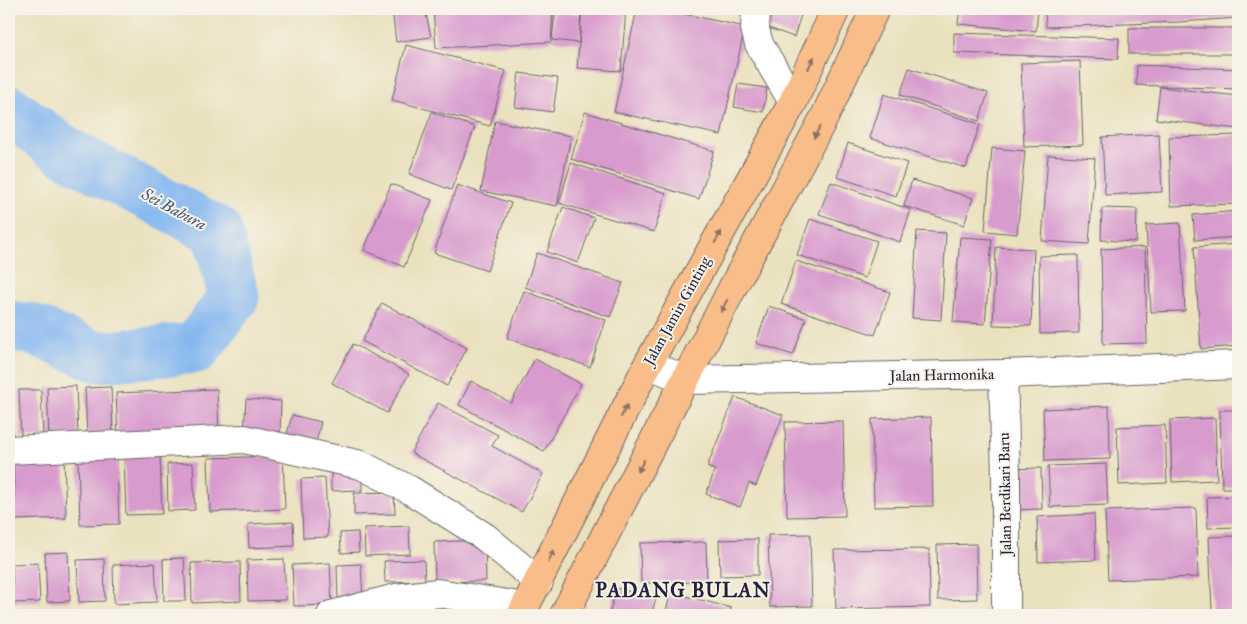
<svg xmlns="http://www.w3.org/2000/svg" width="1247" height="624" viewBox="0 0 1247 624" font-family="'IM FELL Great Primer',serif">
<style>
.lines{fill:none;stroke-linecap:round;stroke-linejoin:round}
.river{stroke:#82b6f0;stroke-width:51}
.building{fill:#d89bce}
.minor-casing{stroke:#686569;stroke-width:30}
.major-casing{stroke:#686569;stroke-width:30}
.minor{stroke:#fff;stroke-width:28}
.major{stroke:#f8bd89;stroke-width:28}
.oneway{fill:#8d7062}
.labels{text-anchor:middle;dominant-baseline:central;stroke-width:4;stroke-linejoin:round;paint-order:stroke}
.street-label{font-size:15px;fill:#22223b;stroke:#f7f3e8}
.water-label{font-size:16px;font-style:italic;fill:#44567a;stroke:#f7f3e8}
.district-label{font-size:20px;font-weight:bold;letter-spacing:1px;fill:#22223b;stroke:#f7f3e8}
</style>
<rect width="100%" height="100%" fill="#f7f3e8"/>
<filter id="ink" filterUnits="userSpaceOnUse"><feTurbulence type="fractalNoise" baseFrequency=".02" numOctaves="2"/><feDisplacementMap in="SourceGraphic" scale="10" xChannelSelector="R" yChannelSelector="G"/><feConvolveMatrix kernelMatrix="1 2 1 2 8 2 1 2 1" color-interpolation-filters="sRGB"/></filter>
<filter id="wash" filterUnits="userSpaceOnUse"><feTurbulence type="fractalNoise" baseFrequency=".0096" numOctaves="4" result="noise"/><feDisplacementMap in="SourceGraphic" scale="20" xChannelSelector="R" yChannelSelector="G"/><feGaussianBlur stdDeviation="1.12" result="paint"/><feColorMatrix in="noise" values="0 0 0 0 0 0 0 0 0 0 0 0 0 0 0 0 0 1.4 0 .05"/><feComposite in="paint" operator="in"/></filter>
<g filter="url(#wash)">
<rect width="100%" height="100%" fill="#eae1be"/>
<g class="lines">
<path class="river" d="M9,110L64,151L217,231L234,297L196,348L98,357L31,329L9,326"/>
</g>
<g id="blocks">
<g class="building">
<path d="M392,9H425L431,37L396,42Z"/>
<path d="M433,9H553L551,42L436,48Z"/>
<path d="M582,9H626L621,71L577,68Z"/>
<path d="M637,9H661L745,27L721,135L614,112Z"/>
<path d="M766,9H783L801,15L794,37L760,25Z"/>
<path d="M960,9H1038L1036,31L958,24Z"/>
<path d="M1045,9H1238V18L1180,22L1046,27Z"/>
<path d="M555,12L581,14L579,43L552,40Z"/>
<rect x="1129" y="28" width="109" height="26"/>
<path d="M954,33L1119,38L1118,59L954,53Z"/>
<path d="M406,45L506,71L490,126L392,100Z"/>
<path d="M1080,61L1083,145L1024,147L1021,63Z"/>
<path d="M1137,65L1238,69V89L1136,85Z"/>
<path d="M909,68L988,93L979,121L900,95Z"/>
<path d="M519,73L558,78L553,112L515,107Z"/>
<path d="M738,84L767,88L763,112L734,107Z"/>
<path d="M1160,87L1238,96V129L1156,119Z"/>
<path d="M884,94L980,124L966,168L870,138Z"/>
<path d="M432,112L475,127L451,190L409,174Z"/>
<path d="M585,112L714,151L699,199L571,159Z"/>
<path d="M495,121L571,136L557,206L481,191Z"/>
<path d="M1159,134L1162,192L1105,195L1102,137Z"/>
<path d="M1238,135V204L1171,206L1169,137Z"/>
<path d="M848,143L907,163L896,196L837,177Z"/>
<path d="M992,148L1025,151L1017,234L985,231Z"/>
<path d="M1048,155L1095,158L1089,244L1042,241Z"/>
<path d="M571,163L666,193L654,232L559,203Z"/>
<path d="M912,180L973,198L964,225L904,206Z"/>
<path d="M831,182L911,210L900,242L819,214Z"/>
<path d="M391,184L432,200L404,267L364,250Z"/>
<path d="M457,185L511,203L487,271L434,253Z"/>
<path d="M563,207L594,218L578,263L547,252Z"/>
<path d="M1102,208L1137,209L1136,242L1101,240Z"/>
<path d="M1238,211V237L1195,240L1193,215Z"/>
<path d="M810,219L877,241L865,278L797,255Z"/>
<path d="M1180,223L1185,311L1151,312L1146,225Z"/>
<path d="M917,231L946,233L941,320L912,318Z"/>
<path d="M960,237L992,239L985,324L953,322Z"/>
<path d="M1238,244V346L1201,349L1194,247Z"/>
<path d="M996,247L1034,249L1031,326L993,325Z"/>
<path d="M1145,247L1147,343L1103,344L1101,249Z"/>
<path d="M537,253L623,283L610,317L525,287Z"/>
<path d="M1078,255L1079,333L1040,334L1039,256Z"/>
<path d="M796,261L890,292L875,335L781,304Z"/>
<path d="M524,291L606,320L590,367L507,338Z"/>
<path d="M382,303L467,348L447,386L362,341Z"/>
<path d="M769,306L806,319L793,355L756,343Z"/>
<path d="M353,344L409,374L387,413L332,383Z"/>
<path d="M535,359L581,384L544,451L459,405L471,381L511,403Z"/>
<path d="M76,386L78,435L49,436L47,387Z"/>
<path d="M111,387L113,437L87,438L85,388Z"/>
<path d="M217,389L219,433L118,437L116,393Z"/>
<path d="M9,390H11L13,439H9Z"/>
<path d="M19,390H41L43,437L21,438Z"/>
<path d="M735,397L783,415L756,486L749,483L740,507L706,494L715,470L707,467Z"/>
<path d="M246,399L281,401L280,434L244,433Z"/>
<path d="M438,403L498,435L492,446L543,474L522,512L411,453Z"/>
<path d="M1109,406L1110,459L1045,461L1043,409Z"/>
<path d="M1220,410H1238V488H1222Z"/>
<path d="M292,415L321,422L315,446L286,438Z"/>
<path d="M931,417L933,506L874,507L872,419Z"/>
<path d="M1215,418L1217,480L1172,482L1170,420Z"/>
<path d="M843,421L845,516L787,517L785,422Z"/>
<path d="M1165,425L1167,483L1119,485L1117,427Z"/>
<path d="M64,454L66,518L15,520L13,456Z"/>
<path d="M160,454L162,514L126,515L124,456Z"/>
<path d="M117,455L119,524L80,525L78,457Z"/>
<path d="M283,456L285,509L210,512L208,458Z"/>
<path d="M193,463L195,510L168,511L167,464Z"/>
<path d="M1106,464L1108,505L1050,507L1048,466Z"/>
<path d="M362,468V490L331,491V469Z"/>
<path d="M1041,468L1042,509L1010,510L1008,469Z"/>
<path d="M325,478L328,537L303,538L301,479Z"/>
<path d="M394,492L395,514L354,515V493Z"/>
<path d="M1238,496V527L1208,528L1207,497Z"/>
<path d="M1196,508L1198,577L1108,580L1105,511Z"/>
<path d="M1094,514L1096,560L1038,562L1037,517Z"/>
<path d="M293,522L294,546L249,548L248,524Z"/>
<path d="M409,526L410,554L365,556L364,528Z"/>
<path d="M358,532L359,552L341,553L340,533Z"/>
<path d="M810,534L812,606L770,607L768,535Z"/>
<path d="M1238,536V610L1212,611L1209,537Z"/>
<path d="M758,539V575L720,576L719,540Z"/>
<path d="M485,540L486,581L435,582L434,542Z"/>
<path d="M706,542L707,582L641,583L640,543Z"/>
<path d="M976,544L977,599L938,600L937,545Z"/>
<path d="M929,549L930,607L836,609L834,550Z"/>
<path d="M68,552L70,601L47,602L45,553Z"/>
<path d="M184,558L186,601H164L163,559Z"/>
<path d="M104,559L105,601L79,602L77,560Z"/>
<path d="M284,559L286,600L248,601L247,560Z"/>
<path d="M424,560L425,581L385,582L384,561Z"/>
<path d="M240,562L241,601L192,603L191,563Z"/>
<path d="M38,563L40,602L13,603L12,564Z"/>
<path d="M155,563L157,602L114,604L113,565Z"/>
<path d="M330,563L332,605L294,606L292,565Z"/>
<path d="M361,564L363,601L338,602L337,565Z"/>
<path d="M616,588L656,599L651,615H609Z"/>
<path d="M671,592L731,608L729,615H665Z"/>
<path d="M472,605V615H441V606Z"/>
</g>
</g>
</g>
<g filter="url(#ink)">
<use href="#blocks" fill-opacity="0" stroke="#686569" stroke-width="1"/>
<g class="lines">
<g class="minor-casing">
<g id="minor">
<path d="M756,9L755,29L759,44L793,102"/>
<path d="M648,364L686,380L1003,374L1238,365"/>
<path d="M1003,374L1006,476V615"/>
<path d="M9,450L244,439L361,465L410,490L485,537L539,582"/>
<path d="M331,615L396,598L438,593L525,607"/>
</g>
</g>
<g class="major-casing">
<g id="major">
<path d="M521,615L648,364L793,102L836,9"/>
<path d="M564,615L735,283L825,116L875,9"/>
</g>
</g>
<use href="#minor" class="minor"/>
<use href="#major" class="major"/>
</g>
<defs><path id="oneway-solid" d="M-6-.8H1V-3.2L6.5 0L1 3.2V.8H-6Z" transform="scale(1.25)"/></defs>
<g class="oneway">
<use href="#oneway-solid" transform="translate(811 63) rotate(-65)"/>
<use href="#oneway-solid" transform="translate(817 132) rotate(118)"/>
<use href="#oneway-solid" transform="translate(718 237) rotate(-61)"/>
<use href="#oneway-solid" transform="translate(724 306) rotate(117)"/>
<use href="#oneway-solid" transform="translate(624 411) rotate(-63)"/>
<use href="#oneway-solid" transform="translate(641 466) rotate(117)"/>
<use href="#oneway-solid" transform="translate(551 556) rotate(-63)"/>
</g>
</g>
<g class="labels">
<g class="street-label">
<text transform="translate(677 311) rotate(-61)">Jalan Jamin Ginting</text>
<text transform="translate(942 375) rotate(-1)">Jalan Harmonika</text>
<text transform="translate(1005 494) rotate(-91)">Jalan Berdikari Baru</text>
</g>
<g class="water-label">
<text transform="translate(174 209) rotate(28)">Sei Babura</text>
</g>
<g class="district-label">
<text x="683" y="590">PADANG BULAN</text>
</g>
</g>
<rect width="1247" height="624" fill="none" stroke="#f7f3e8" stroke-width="30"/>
</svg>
